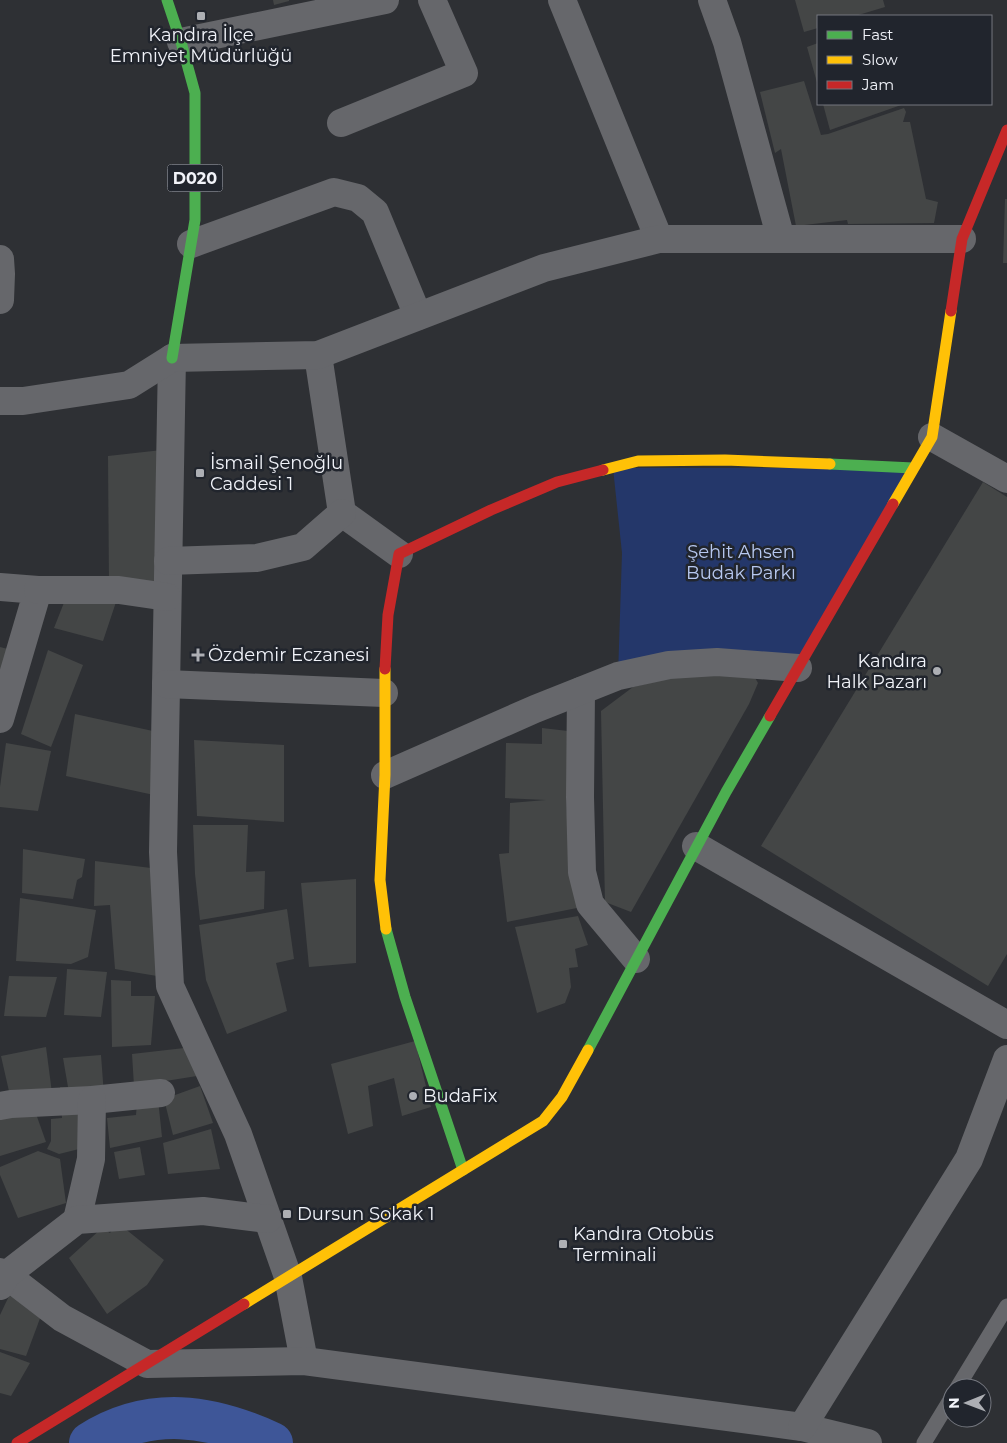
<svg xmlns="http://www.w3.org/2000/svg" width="1007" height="1443" viewBox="0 0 1007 1443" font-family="Montserrat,sans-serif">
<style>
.green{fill:#24376a}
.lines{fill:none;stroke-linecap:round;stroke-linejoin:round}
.river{stroke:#3e5698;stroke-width:42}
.building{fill:#444646}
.lane{stroke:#66676b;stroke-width:15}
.street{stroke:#66676b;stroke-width:28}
.fast{stroke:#4caf50;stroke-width:11}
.slow{stroke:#ffc107;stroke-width:11}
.jam{stroke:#c62828;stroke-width:11}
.poi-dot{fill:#adafb4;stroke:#21252d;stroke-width:2}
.labels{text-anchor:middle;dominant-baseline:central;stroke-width:5;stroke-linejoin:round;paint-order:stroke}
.shield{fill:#21252d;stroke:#b3b5bc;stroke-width:1}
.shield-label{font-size:16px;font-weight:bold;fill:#f1f3f9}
.poi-label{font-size:18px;fill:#f1f3f9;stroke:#21252d;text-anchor:start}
.park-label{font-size:18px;fill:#b7c8f0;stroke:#21252d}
</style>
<rect width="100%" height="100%" fill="#2e3034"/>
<path class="green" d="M613,468H913L798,668L618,676L622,553Z"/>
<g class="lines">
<path class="river" d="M90,1443C150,1405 211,1415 272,1443"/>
</g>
<g class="building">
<path d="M273,0H289V1L274,5Z"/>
<path d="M795,0H883L885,7L855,16H818V28L804,32Z"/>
<path d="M818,43V86L807,47Z"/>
<path d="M804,81L821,135L828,134L904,108L906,112L903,122H910L926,199L938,202L934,223L848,224L847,220L796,226L781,149L775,153L760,92Z"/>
<path d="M823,104H904L830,130Z"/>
<path d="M1005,199H1007V263H1003Z"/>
<path d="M162,450V585L109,583L108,456Z"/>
<path d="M983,482L1007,497V954L988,986L761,846Z"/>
<path d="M119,593L103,641L54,628L67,595Z"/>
<path d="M0,647L12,650L0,686Z"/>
<path d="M48,650L83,665L51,747L21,734Z"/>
<path d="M753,674L758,683L749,704L631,912L605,902L601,711L633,687L675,677Z"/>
<path d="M75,714L162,733L154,795L66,776Z"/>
<path d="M542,728L568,731L571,752L566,799L569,846L577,908L507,922L499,854L509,853L510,803L546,800L505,798L506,743L542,744Z"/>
<path d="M194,740L284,745V822L197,816Z"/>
<path d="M6,743L51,751L38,811L0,807V787Z"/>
<path d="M193,825H248L246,872L265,871L264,909L200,920L195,874Z"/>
<path d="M23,849L85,859L82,877L77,880L73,899L22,893Z"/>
<path d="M95,861L159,869L163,977L115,969L110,905L94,906Z"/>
<path d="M356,879V963L309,967L301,883Z"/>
<path d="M20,898L96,910L88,957L71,964L16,961Z"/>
<path d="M287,909L294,959L276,963L287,1011L227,1034L206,980L199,925Z"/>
<path d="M578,916L588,945L575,949L578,967L569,968L571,987L565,1003L537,1013L515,927Z"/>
<path d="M67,969L107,972L101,1017L64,1015Z"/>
<path d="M9,976L57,977L46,1017L4,1016Z"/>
<path d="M111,980L131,981V996H155L151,1045L112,1047Z"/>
<path d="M415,1041L431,1107L402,1116L394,1078L368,1086L373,1126L348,1134L331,1064Z"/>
<path d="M46,1047L52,1093L11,1100L1,1056Z"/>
<path d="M193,1047L197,1076L134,1086L132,1054Z"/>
<path d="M101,1055L104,1095L61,1097L60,1087H68L63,1058Z"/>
<path d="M200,1086L213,1123L173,1135L164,1099Z"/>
<path d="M158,1099L162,1137L110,1148L107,1118L136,1115L137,1102Z"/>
<path d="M61,1105L87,1106V1147L59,1154L47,1149L51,1141V1119L62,1118Z"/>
<path d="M35,1111L46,1142L0,1156V1119Z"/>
<path d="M211,1129L220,1169L168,1174L163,1143Z"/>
<path d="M140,1147L145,1175L119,1179L114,1152Z"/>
<path d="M38,1151L60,1159L66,1203L18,1218L0,1175V1167Z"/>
<path d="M118,1223L164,1260L147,1285L107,1314L69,1258L102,1228L110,1233Z"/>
<path d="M9,1296L30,1298L42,1313L26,1356L0,1349V1315Z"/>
<path d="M0,1352L30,1363L11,1396L0,1393Z"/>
</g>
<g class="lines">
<g class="lane">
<path d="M957,1388L1007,1306"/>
<path d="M924,1443L952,1397"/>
</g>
<g class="street">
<path d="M562,0L659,239"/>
<path d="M712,0L727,42L781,239"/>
<path d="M181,42L385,0"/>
<path d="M341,123L464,73L432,0"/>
<path d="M191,244L334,192L358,198L375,212L418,316"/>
<path d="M0,259L1,274L0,300"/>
<path d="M318,355L342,513L399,554"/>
<path d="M172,358L163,852L170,986L238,1134L288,1277L304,1361"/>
<path d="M0,401H23L129,385L172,358L318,355L544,268L659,239H962"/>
<path d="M932,437L1007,479"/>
<path d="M168,561L257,558L303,547L342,513"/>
<path d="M0,587L38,590L0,719"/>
<path d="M38,590H119L167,597"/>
<path d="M166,684L384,693"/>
<path d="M581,691L580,797L582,872L590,904L636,959"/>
<path d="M385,775L535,709L618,676L669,665L717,662L798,668"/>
<path d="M696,846L1007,1025"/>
<path d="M0,1106L11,1104L92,1100L161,1093"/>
<path d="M77,1220L91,1159L92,1100"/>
<path d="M0,1272L6,1275L62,1318L147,1364L304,1361L802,1427L868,1443"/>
<path d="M0,1286L6,1275L77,1220L203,1211L268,1219"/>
<path d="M802,1427L969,1159L1007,1059"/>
</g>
<g class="fast">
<path d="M167,0L181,42L195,93V220L172,358"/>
<path d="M830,464L913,468"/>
<path d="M386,929L405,997L463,1170"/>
<path d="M588,1050L726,792L770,716"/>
</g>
<g class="slow">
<path d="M603,470L638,461L725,460L830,464"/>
<path d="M893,504L932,437L951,311"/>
<path d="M385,669V775L380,880L386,929"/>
<path d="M244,1304L543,1121L562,1097L588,1050"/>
</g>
<g class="jam">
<path d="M951,311L962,239L1007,130"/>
<path d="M385,669L388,615L399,554L491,510L557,482L603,470"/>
<path d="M770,716L893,504"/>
<path d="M17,1443L244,1304"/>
</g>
</g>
<g class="poi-dot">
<rect x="196" y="11" width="10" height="10" rx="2.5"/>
<rect x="195" y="468" width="10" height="10" rx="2.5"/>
<path d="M195.5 647.5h5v5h5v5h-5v5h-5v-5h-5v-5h5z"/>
<circle cx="937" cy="671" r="5"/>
<circle cx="413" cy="1096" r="5"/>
<rect x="282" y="1209" width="10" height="10" rx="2.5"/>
<rect x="558" y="1239" width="10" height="10" rx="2.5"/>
</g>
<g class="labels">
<rect class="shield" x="167.5" y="164.5" width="55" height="27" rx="4"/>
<g class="shield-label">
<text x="195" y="178">D020</text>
</g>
<g class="poi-label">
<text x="201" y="35" text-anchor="middle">Kandıra İlçe<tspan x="201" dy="21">Emniyet Müdürlüğü</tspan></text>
<text x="210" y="463">İsmail Şenoğlu<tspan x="210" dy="21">Caddesi 1</tspan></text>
<text x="208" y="655">Özdemir Eczanesi</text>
<text x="927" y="661" text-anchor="end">Kandıra<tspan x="927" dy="21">Halk Pazarı</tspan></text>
<text x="423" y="1096">BudaFix</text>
<text x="297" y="1214">Dursun Sokak 1</text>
<text x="573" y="1234">Kandıra Otobüs<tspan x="573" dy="21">Terminali</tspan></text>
</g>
<g class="park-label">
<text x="741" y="552">Şehit Ahsen<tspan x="741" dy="21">Budak Parkı</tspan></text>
</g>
</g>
<rect x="817" y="15" width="175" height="90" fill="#21252d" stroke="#74777f"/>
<rect x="827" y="31" width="25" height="8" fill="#4caf50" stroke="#74777f"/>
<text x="862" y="40" font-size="15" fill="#f1f3f9">Fast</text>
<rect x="827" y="56" width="25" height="8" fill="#ffc107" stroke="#74777f"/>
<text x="862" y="65" font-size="15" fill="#f1f3f9">Slow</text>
<rect x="827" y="81" width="25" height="8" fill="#c62828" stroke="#74777f"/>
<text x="862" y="90" font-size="15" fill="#f1f3f9">Jam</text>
<g transform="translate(967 1403) rotate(269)"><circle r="24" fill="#21252d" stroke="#74777f"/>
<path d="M0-4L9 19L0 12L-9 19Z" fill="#adafb4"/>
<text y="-8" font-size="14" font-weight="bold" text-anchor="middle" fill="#f1f3f9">N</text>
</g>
</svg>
